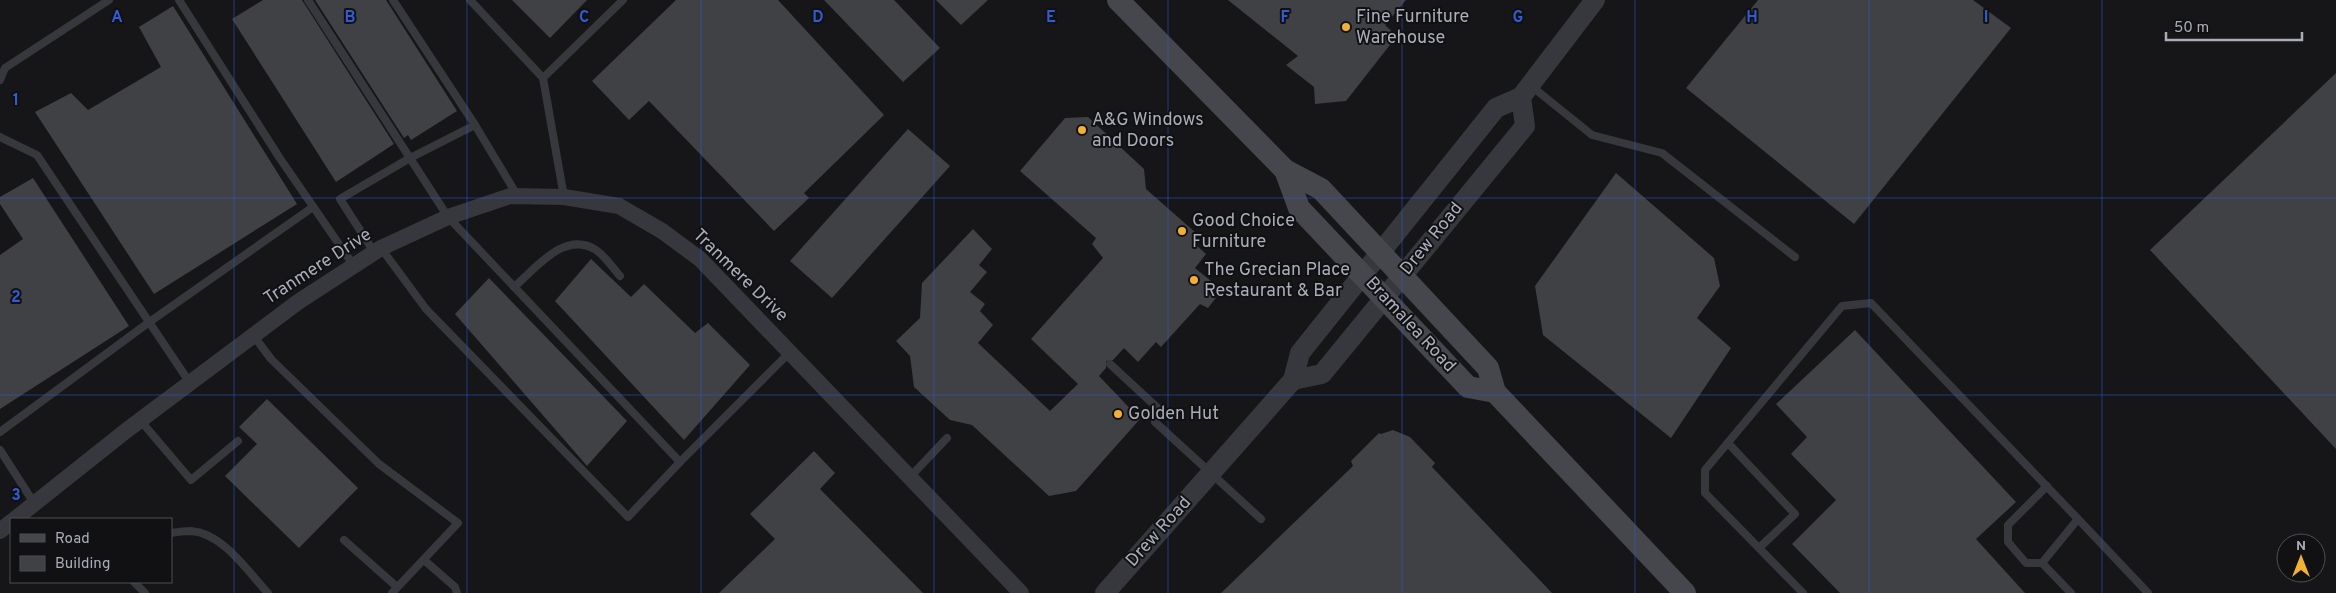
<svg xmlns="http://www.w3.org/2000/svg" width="2336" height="593" viewBox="0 0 2336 593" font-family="Overpass,sans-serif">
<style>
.building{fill:#404145}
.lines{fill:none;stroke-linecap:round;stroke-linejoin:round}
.service{stroke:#37383d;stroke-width:8}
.minor{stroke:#37383d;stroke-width:16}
.tertiary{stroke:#37383d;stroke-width:20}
.secondary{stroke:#45474d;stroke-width:22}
.grid{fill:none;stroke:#325cd3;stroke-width:1;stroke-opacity:0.55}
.poi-dot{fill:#f2b134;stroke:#111113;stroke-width:2}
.labels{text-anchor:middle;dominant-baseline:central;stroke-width:4;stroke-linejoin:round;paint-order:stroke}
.poi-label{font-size:18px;fill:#a8adb8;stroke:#111113;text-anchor:start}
.street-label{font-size:18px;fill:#a8adb8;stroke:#111113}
.grid-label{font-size:16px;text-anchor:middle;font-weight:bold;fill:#325cd3;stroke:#111113;stroke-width:4;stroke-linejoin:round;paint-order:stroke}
</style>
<rect width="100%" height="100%" fill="#161618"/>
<g class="building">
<path d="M263,0H302L394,144L336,182L232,19Z"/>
<path d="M315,0H386L457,111L411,140L408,135L404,138Z"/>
<path d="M512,0H587L550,38Z"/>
<path d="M676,0H778L884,115L804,193L809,198L774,231L649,101L629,120L592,81Z"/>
<path d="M824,0H894L940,48L903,82Z"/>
<path d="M936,0H988L961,25Z"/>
<path d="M1228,0H1406L1385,25L1397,36L1346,101L1315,104L1314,87L1286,65L1298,56Z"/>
<path d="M1758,0H1973L2011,28L1854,224L1686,88Z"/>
<path d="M173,6L297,204L154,294L35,112L71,93L88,110L161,67L139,27Z"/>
<path d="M2336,73V449L2150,250Z"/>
<path d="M1088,117L1144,169L1146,189L1196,233V245L1206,254L1195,268L1222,290L1208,308L1200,304L1161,347L1156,342L1138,362L1124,348L1113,360L1106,361V368L1099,376L1140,419L1076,491L1049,496L972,425L950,420L914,387L910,356L896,341L920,318L922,283L973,229L992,249L979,265L987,272L970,292L985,304L980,311L993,325L978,343L1050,411L1078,384L1031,339L1103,258L1092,244L1096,238L1020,171L1065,118Z"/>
<path d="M908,129L950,166L832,298L790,261Z"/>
<path d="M1616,173L1714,258L1720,286L1697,318L1731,348L1671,438L1543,335L1535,286Z"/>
<path d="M33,178L129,326L0,409V255L23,239L0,204V197Z"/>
<path d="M591,259L631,297L644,284L695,333L708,323L750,365L684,440L555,301Z"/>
<path d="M489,278L627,421L587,466L455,314Z"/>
<path d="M1855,330L2016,502L1976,539L2025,593H1840L1792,544L1836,500L1791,454L1807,437L1776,404Z"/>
<path d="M267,399L358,488L299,548L225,476L257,444L239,427Z"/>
<path d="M1393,430L1410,437L1435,463L1432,467L1552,593H1221L1353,466L1351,461L1379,433L1381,434Z"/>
<path d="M814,451L835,473L820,489L923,593H719L775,539L750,514Z"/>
</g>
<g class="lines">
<g class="service">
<path d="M179,0L279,157L354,266"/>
<path d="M308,0L448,217L680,462L790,352"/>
<path d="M393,0L475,125"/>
<path d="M470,0L543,78L623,0"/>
<path d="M543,78L564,197"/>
<path d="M0,80L5,68L109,0"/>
<path d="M1530,85L1592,135L1662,153L1795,257"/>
<path d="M0,137L37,155L190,383"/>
<path d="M381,248L426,309L628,517L680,462"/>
<path d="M374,252L340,199L410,158L475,125L517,195"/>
<path d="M514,287C536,268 565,230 596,250C605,256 613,268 620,276"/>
<path d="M253,335L271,359L379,464L458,523L392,593"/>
<path d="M1110,364L1163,413"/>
<path d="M140,420L191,480L238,441"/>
<path d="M1155,422L1261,519"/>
<path d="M0,432L148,323L313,207"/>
<path d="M1728,443L1795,514L1760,547"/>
<path d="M0,450L34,503"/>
<path d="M910,477L947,438"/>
<path d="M2078,519L2148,593"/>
<path d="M171,533C177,532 184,531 191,531C223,533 248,572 268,593"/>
<path d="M344,540L397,587"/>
<path d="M424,560L455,587L457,593"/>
<path d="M2042,563H2026L2008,542V525L2047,486"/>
<path d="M134,582L145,593"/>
<path d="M1803,593L1705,493V470L1842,306L1871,303L2078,519L2042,563L2071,593"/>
</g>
<g class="minor">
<path d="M15,519L127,430L298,302L381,248L448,217L510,196L564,197L619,206L662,231L700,259L1021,593"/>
<path d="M0,531L11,522"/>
</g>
<g class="tertiary">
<path d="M1293,380L1322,374L1525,126L1521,97"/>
<path d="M1105,593L1293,380L1300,353L1496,108L1521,97L1595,0"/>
</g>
<g class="secondary">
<path d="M1118,0L1285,170L1321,189L1488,368L1495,392L1685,593"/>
<path d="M1285,170L1299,208L1468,387L1495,392"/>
</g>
</g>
<path class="grid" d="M234,0V593M467,0V593M701,0V593M934,0V593M1168,0V593M1402,0V593M1635,0V593M1869,0V593M2102,0V593M0,198H2336M0,395H2336"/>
<g class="poi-dot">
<circle cx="1346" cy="27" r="5"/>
<circle cx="1082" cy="130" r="5"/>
<circle cx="1182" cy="231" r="5"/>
<circle cx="1194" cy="280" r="5"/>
<circle cx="1118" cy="414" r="5"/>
</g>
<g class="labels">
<g class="poi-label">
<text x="1356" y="17">Fine Furniture<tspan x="1356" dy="21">Warehouse</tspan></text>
<text x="1092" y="120">A&amp;G Windows<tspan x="1092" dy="21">and Doors</tspan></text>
<text x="1192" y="221">Good Choice<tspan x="1192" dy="21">Furniture</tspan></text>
<text x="1204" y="270">The Grecian Place<tspan x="1204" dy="21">Restaurant &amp; Bar</tspan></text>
<text x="1128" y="414">Golden Hut</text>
</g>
<g class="street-label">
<text transform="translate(1432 239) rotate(-51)">Drew Road</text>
<text transform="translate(318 267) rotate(-33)">Tranmere Drive</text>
<text transform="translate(740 276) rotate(44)">Tranmere Drive</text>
<text transform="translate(1410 325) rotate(47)">Bramalea Road</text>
<text transform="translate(1159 532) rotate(-48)">Drew Road</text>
</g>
</g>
<g class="grid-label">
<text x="117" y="22">A</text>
<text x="350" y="22">B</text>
<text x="584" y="22">C</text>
<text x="818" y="22">D</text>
<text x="1051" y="22">E</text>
<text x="1285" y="22">F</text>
<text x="1518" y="22">G</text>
<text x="1752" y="22">H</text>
<text x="1986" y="22">I</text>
<text x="16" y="105">1</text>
<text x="16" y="302">2</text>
<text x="16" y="500">3</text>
</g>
<rect x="10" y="518" width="162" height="65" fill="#111113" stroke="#4d4f55"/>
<rect x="20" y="534" width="25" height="8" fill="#45474d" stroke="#4d4f55"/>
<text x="55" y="543" font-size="15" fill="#a8adb8">Road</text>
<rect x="20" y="556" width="25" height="15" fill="#404145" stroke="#4d4f55"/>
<text x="55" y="568" font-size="15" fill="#a8adb8">Building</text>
<g transform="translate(2301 558)"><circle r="24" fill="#111113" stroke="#4d4f55"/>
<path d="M0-4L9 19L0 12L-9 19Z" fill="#f2b134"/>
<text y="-8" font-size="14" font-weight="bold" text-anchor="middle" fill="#a8adb8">N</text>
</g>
<path d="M2166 32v8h136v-8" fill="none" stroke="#a8adb8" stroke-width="2.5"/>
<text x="2174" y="32" font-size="15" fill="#a8adb8" stroke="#111113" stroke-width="4" paint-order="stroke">50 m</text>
</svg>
